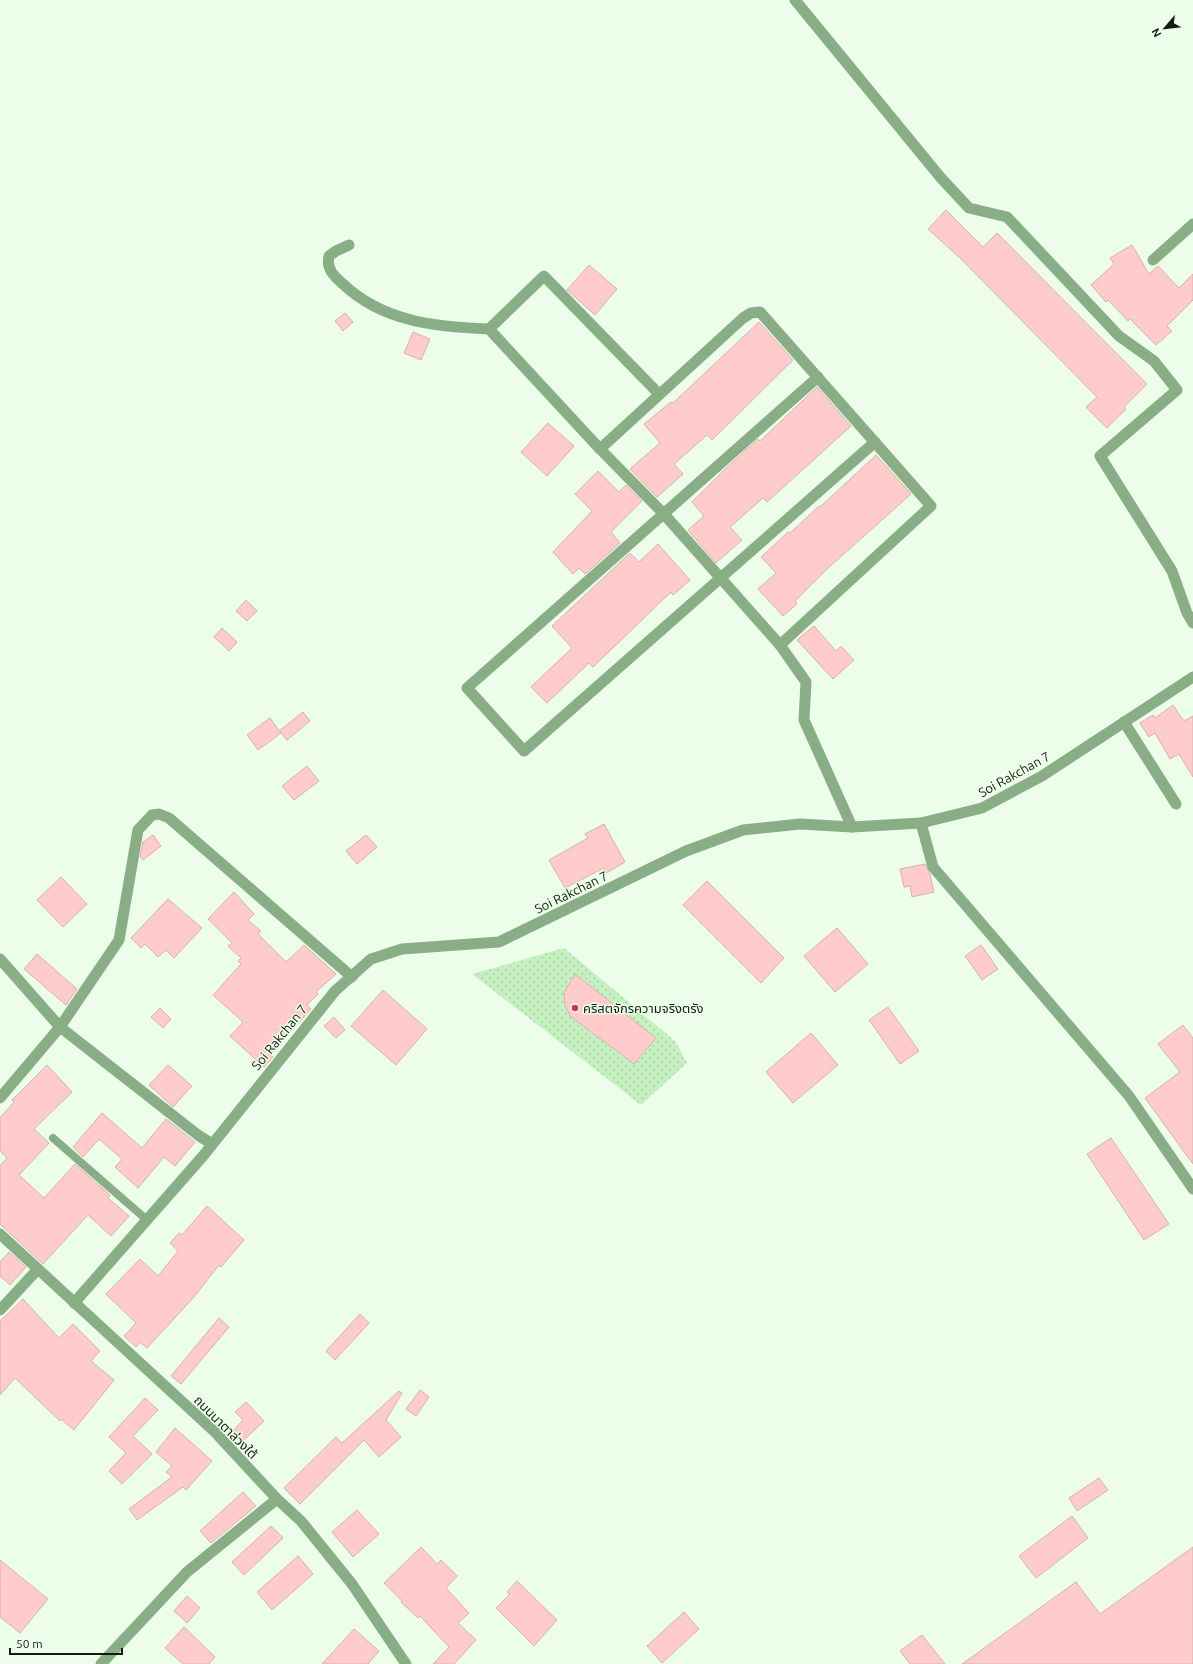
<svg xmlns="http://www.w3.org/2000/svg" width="1193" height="1664" viewBox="0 0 1193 1664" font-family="Ubuntu,'Noto Sans Thai',sans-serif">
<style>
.park{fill:url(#park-dots)}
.building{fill:#ffcbcb;stroke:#d5b1b1}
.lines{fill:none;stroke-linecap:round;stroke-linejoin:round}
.service{stroke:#89ae85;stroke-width:8}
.minor{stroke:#89ae85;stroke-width:11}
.poi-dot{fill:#c9394b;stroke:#ecfeea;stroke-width:1.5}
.labels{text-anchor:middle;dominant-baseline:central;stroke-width:3;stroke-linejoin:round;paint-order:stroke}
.street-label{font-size:13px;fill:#121a11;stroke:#ecfeea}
.poi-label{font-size:13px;fill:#121a11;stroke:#ecfeea;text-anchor:start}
</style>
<defs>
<pattern id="park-dots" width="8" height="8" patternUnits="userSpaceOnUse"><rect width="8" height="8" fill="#c5f1c0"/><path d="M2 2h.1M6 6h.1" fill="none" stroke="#a8cea4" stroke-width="1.8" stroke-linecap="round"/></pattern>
</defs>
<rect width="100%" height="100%" fill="#ecfeea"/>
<path class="park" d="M564,948L675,1041L687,1063L641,1105L472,974Z"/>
<g class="building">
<path d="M946,210L983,247L997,233L1147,384L1124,407L1126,409L1107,428L1086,407L1097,397L960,258L928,229Z"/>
<path d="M1132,245L1149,274L1158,266L1179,288L1193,274V300L1167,326L1172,331L1156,345L1130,319L1128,321L1108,300L1106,302L1091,285L1114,264L1110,258Z"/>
<path d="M589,265L617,289L595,315L567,290Z"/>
<path d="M345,313L353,322L343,331L335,321Z"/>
<path d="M759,322L793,360L712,440L707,435L674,464L683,474L657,497L630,469L660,443L644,424L671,402L673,403Z"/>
<path d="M413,332L430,339L421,360L404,353Z"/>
<path d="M817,387L851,426L767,502L763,498L730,527L742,540L716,563L688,530L704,516L692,502L725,469L758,439L760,441Z"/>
<path d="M548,423L574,446L547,476L521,452Z"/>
<path d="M876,455L911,494L826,570L795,601L797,604L783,616L758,589L776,573L761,557L788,532L790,533L819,506L820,507Z"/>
<path d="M598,471L619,492L626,485L642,501L611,532L620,543L585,574L579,568L573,574L553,552L592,511L575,494Z"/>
<path d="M658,544L690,580L673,595L671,592L593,667L589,663L547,703L531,687L572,648L552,626L630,553L639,562Z"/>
<path d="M246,600L257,611L247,621L236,611Z"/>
<path d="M814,626L836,651L841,646L854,660L833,679L797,640Z"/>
<path d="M222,628L237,642L229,651L214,637Z"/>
<path d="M1173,705L1184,721L1193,716V777L1179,754L1170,759L1155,733L1149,737L1140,723L1153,715L1155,718Z"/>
<path d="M303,712L310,721L287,740L279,731Z"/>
<path d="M270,718L281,733L258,750L247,735Z"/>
<path d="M307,766L319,781L294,800L282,786Z"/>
<path d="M604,824L625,862L606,873L604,868L565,888L549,860L588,838L585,834Z"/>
<path d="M153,835L161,846L143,860L140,857L143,842Z"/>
<path d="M366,835L377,847L357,864L346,851Z"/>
<path d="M925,864L930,874L934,892L912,897L910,886L904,887L900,869Z"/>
<path d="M61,877L87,904L63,927L37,900Z"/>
<path d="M707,881L784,958L761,983L683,905Z"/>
<path d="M234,892L254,914L248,920L261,931L258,934L286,962L304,945L336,974L316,992L318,994L307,1005L311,1009L270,1055L273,1057L264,1067L230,1036L243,1022L213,995L241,964L238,961L241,958L228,946L232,943L208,919Z"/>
<path d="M168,899L202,928L174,958L166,950L158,957L145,944L141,948L131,938Z"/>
<path d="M837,928L868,964L835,992L804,956Z"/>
<path d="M981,945L998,969L982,980L965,956Z"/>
<path d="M37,954L77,989L66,1005L24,969Z"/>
<path d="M575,974L656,1038L634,1064L571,1017L565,1006L564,993Z"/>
<path d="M383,990L427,1029L396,1065L351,1026Z"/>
<path d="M888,1007L919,1051L900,1064L869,1020Z"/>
<path d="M160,1008L171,1019L163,1028L151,1017Z"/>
<path d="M334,1017L345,1030L336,1038L324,1026Z"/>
<path d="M1183,1025L1193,1038V1164L1145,1098L1180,1072L1158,1044Z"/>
<path d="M811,1033L838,1065L793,1103L766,1072Z"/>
<path d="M47,1065L72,1092L34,1129L49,1143L19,1175L44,1198L75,1164L110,1195L108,1198L129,1216L111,1236L88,1215L43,1264L0,1224V1166L7,1158L0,1151V1118L14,1102L12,1100Z"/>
<path d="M168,1065L192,1086L173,1107L149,1085Z"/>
<path d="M102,1113L142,1148L166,1119L195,1142L175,1166L164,1157L138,1188L115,1167L122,1159L99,1139L83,1157L73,1147Z"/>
<path d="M1111,1138L1169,1224L1144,1240L1087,1154Z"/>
<path d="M207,1206L244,1240L221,1267L219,1265L194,1297L147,1348L140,1342L136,1347L124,1336L136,1323L106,1294L140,1259L158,1276L178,1251L170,1243L179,1233L182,1235Z"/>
<path d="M9,1252L26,1267L10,1285L0,1276V1262Z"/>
<path d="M23,1299L59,1338L73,1324L100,1351L91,1361L114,1380L74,1430L61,1419L60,1421L15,1378L0,1395V1321Z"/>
<path d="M360,1314L369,1323L335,1360L326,1351Z"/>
<path d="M219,1318L229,1327L181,1384L171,1376Z"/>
<path d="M420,1390L429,1397L416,1416L406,1409Z"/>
<path d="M399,1391L402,1393L386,1420L401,1437L379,1457L364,1440L300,1504L284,1488L336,1437L342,1443Z"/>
<path d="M145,1398L158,1410L133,1436L152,1454L122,1484L109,1471L126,1453L109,1437Z"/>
<path d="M246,1402L264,1421L242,1442L232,1432L243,1420L235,1412Z"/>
<path d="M175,1428L212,1461L186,1490L183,1487L137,1520L129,1509L172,1477L166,1472L172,1466L156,1452Z"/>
<path d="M1099,1478L1108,1490L1077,1511L1069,1498Z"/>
<path d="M243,1492L256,1506L211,1543L200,1531Z"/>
<path d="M357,1510L379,1534L353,1557L332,1532Z"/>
<path d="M1072,1516L1088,1538L1036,1578L1019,1556Z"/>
<path d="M271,1526L283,1538L244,1575L232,1562Z"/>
<path d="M421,1547L437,1564L441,1560L457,1576L446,1588L469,1613L458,1623L476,1640L454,1664H433L449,1647L420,1616L418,1618L401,1602L402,1601L384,1583Z"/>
<path d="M1193,1547V1664H962L1076,1582L1100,1614Z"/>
<path d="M298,1556L313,1574L272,1610L257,1592Z"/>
<path d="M0,1560L48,1599L20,1633L0,1617Z"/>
<path d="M517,1581L557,1620L534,1646L496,1608L510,1594L507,1592Z"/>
<path d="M187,1596L200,1608L187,1623L174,1611Z"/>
<path d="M684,1612L699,1629L662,1663L647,1646Z"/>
<path d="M184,1627L215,1657L209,1664H183L165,1648Z"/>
<path d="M354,1629L379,1651L368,1664H322Z"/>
<path d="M922,1635L945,1664H910L900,1651Z"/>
</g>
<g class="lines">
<path class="service" d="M53,1138L147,1220"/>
<g class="minor">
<path d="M795,0L941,178L969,208L1007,217L1119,336L1154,361L1177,390L1100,456L1172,571L1187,613L1193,623"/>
<path d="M349,245L336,251L329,256C326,269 334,276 343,284C383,322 437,327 489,329L600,449L663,513L780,645L806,682L804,720L852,827"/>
<path d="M1153,260L1193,224"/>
<path d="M489,329L544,276L659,394"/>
<path d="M818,377L467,688L524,751L875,442"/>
<path d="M600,449L743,318L751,313L760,312L931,506L780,645"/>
<path d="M1124,722L1176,804"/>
<path d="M921,823L933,867L1129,1096L1193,1189"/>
<path d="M0,959L60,1027L198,1135L212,1144"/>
<path d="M0,1098L60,1027L119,940L138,830L152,815L159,814L169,818L352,977"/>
<path d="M0,1234L215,1432L277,1499L301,1521L352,1584L406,1664"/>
<path d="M74,1303L203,1156L335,991L371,959L402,949L499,942L686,851L743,830L800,824L852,827L921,823L982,808L1042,776L1193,677"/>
<path d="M0,1310L38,1269"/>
<path d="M101,1664L187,1572L277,1499"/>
</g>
</g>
<circle class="poi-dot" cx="575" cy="1008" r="4"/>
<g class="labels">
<g class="street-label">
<text transform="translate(1014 774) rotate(-29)">Soi Rakchan 7</text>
<text transform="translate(571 892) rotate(-26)">Soi Rakchan 7</text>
<text transform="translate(279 1037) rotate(-51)">Soi Rakchan 7</text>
<text transform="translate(226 1427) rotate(45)">ถนนนาตาล่วงใต้</text>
</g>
<g class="poi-label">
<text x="583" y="1008">คริสตจักรความจริงตรัง</text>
</g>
</g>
<g transform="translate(1165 28) rotate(242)" stroke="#ecfeea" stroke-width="3" paint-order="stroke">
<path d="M0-3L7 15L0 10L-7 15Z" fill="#121a11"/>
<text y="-6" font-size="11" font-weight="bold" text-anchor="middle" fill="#121a11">N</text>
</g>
<path d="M10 1648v6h112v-6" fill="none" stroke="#121a11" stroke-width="2"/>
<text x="16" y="1648" font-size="12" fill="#121a11" stroke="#ecfeea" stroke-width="3" paint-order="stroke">50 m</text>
</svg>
